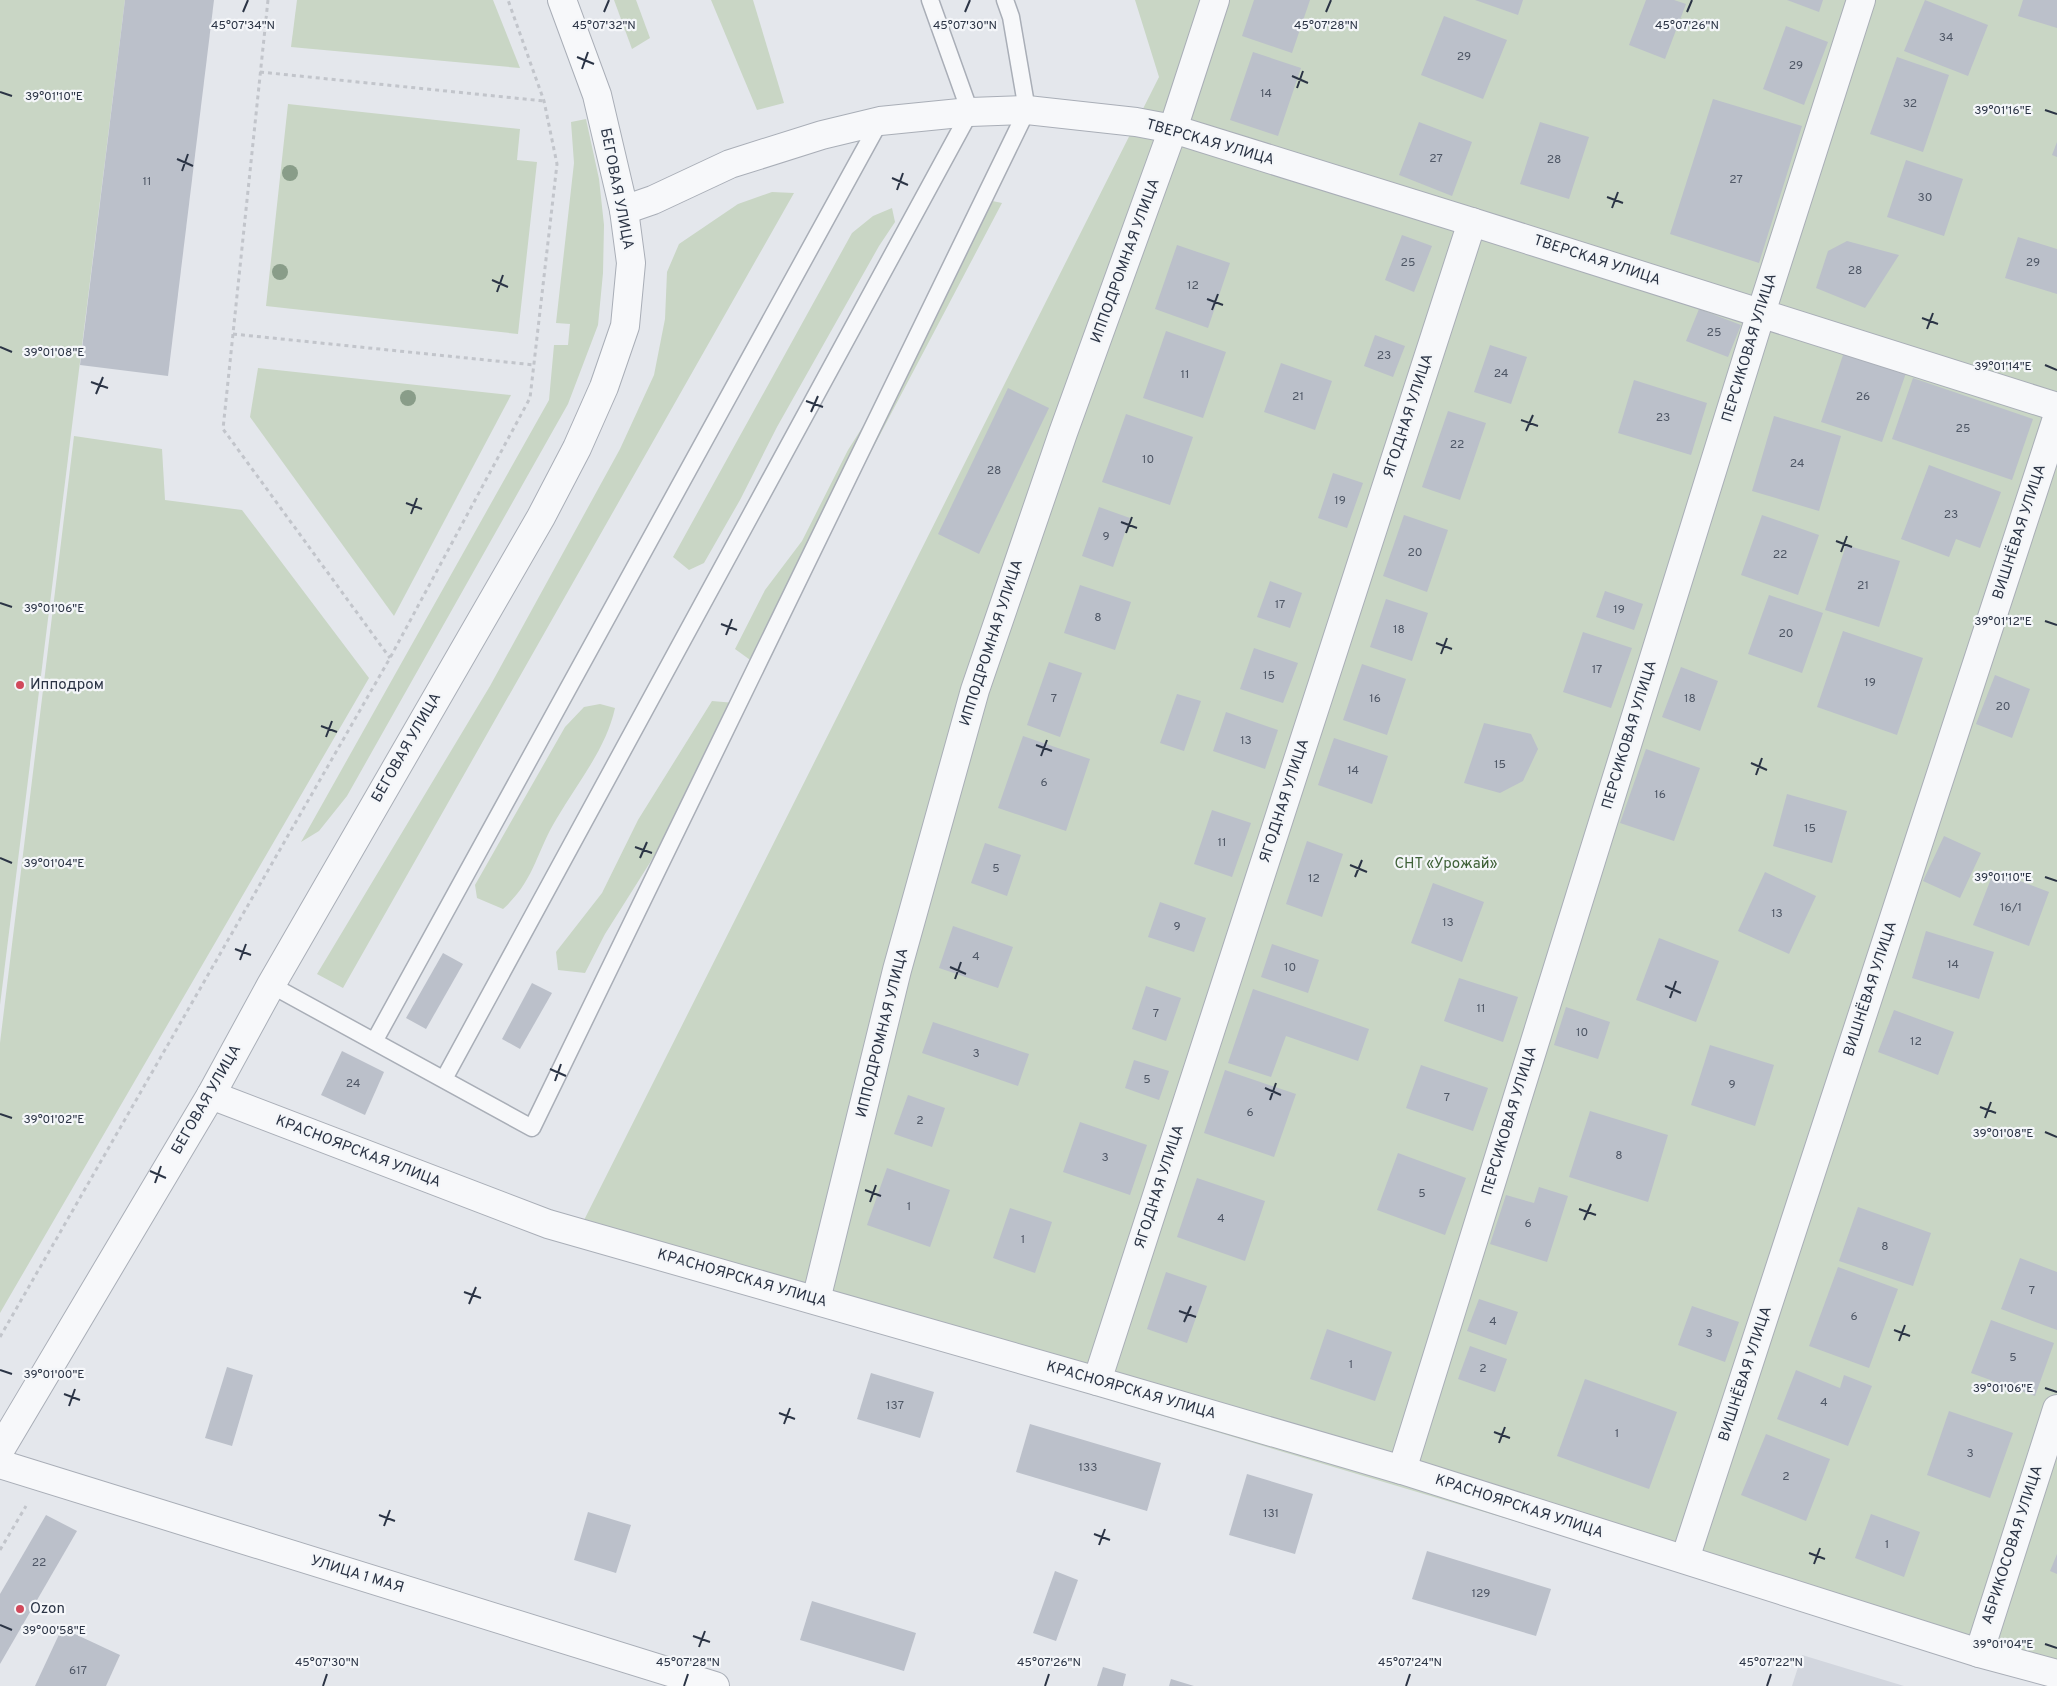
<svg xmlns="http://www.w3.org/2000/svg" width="2057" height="1686" viewBox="0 0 2057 1686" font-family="Overpass,sans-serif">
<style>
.built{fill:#d2d6de}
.green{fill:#c9d6c5}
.building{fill:#bbc0ca}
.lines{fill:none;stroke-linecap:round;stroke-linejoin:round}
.service-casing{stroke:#a9aeb7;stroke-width:19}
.minor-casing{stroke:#a9aeb7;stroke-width:30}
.tertiary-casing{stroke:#a9aeb7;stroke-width:30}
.path{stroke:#c2c5cb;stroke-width:3;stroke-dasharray:4 4;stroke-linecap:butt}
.service{stroke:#f7f8fa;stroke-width:16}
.minor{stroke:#f7f8fa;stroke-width:28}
.tertiary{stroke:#f7f8fa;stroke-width:28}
.tree{fill:#899d89}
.ticks{fill:none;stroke:#2b3445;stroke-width:2}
.poi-dot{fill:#d1495b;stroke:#f4f6f9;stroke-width:2}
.labels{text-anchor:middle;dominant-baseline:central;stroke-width:4.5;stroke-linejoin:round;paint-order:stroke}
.number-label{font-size:12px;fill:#4f5766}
.street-label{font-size:15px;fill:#2b3445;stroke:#f4f6f9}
.poi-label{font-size:15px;fill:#2b3445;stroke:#f4f6f9;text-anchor:start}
.park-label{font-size:15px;fill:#3f6138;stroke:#f4f6f9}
.ticks-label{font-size:12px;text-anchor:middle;fill:#2b3445;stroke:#f4f6f9;stroke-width:4.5;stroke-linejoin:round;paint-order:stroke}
</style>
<rect width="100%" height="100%" fill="#e4e7ec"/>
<path class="built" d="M1802,1655L1904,1686H1792Z"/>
<g class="green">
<path d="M0,0H125L0,1005Z"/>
<path d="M297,0H493L520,68L291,47Z"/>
<path d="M614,0H636L650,38L632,49Z"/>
<path d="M711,0H753L784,103L757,110Z"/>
<path d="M1135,0H2057V1683L574,1240L1159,77Z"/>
<path d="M288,104L520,129L517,160L537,162L518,334L266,306Z"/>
<path d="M586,119L599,179L604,225L603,273L598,325L568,404L347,796L319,831L301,842L549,400L554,345H568L570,324L556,323L574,163L571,122Z"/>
<path d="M772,192L794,193L343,988L317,974L490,686L620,449L654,375L665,319L667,272L679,244L738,204Z"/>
<path d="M983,199L1002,203L804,579L753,662L735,649L765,590L802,541L848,450L888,387Z"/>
<path d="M892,208L895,222L879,246L777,427L740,500L704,563L689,570L673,557L852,233L873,216Z"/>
<path d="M258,368L511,395L394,616L250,417Z"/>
<path d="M74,436L162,449L165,500L242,510L369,678L0,1313V1043Z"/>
<path d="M712,701L735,703L716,750L651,861L605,934L585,973L558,970L556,952L602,893L638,820Z"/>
<path d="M600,704L615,708C606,749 578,782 557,818C536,852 535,880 503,909L477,898L475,885L565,727L584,707Z"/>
</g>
<g class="building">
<path d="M125,0H214L168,376L80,365Z"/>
<path d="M1254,0H1310L1292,53L1242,36Z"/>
<path d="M1475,0H1523L1518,15Z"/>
<path d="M1646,0H1674L1686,4L1665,59L1629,45Z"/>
<path d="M1787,0H1823L1819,12Z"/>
<path d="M1925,0L1988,25L1968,76L1904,51Z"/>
<path d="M2023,0H2057V28L2018,16Z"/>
<path d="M1444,16L1507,40L1483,99L1421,75Z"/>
<path d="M1786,26L1828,42L1804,105L1763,89Z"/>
<path d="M1253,52L1301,68L1278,136L1230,120Z"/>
<path d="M1897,57L1949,75L1923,152L1870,134Z"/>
<path d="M1713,99L1802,126L1759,263L1670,234Z"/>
<path d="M1419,122L1472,142L1452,196L1399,175Z"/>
<path d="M1540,122L1589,137L1569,199L1520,184Z"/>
<path d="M2057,142V157L2052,155Z"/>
<path d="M1906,160L1963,179L1944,236L1887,217Z"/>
<path d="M1402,235L1432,246L1414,292L1385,280Z"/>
<path d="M2018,237L2057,249V294L2005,278Z"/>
<path d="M1847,241L1899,255L1865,308L1816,288L1828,251Z"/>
<path d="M1177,245L1230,263L1208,328L1155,309Z"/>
<path d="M1699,309L1741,325L1728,357L1686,341Z"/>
<path d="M1166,331L1226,352L1203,418L1143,398Z"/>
<path d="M1375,335L1405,346L1393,377L1364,366Z"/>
<path d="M1490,345L1527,357L1511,404L1474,392Z"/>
<path d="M1844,352L1906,373L1882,442L1821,422Z"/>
<path d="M1281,363L1332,381L1315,430L1264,412Z"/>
<path d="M1913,378L2033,419L2012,480L1892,439Z"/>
<path d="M1634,380L1707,403L1691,455L1618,433Z"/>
<path d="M1008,388L1049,408L979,554L938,534Z"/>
<path d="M1448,411L1486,423L1460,500L1422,487Z"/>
<path d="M1126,414L1193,437L1170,505L1102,482Z"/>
<path d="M1774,416L1841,436L1819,511L1752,491Z"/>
<path d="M1929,465L2001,492L1980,548L1956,539L1949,557L1901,539Z"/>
<path d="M1333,473L1363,483L1347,528L1318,518Z"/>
<path d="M1099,507L1130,518L1113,567L1082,556Z"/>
<path d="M1404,515L1448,530L1427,592L1383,576Z"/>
<path d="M1762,515L1819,535L1798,595L1741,575Z"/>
<path d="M1846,545L1900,561L1879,627L1825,610Z"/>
<path d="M1270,581L1302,593L1290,628L1257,617Z"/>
<path d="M1080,585L1131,602L1115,650L1064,633Z"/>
<path d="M1605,591L1643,604L1634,630L1596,617Z"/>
<path d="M1769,595L1823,613L1802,673L1748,654Z"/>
<path d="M1386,599L1428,613L1412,661L1370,647Z"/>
<path d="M1843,631L1923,658L1897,735L1817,707Z"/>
<path d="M1583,632L1632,648L1611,708L1563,692Z"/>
<path d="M1254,648L1298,663L1283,703L1240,689Z"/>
<path d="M1049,662L1082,673L1060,737L1027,725Z"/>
<path d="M1362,664L1406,679L1387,735L1343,720Z"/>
<path d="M1681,667L1718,681L1700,731L1662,717Z"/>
<path d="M1995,675L2030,689L2012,738L1976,724Z"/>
<path d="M1177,694L1201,701L1184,751L1160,743Z"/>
<path d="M1226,712L1278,730L1265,769L1213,751Z"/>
<path d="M1484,723L1531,734L1538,749L1523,781L1500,793L1464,783Z"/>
<path d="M1023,736L1090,759L1066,831L998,808Z"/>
<path d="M1334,738L1388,756L1372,804L1318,785Z"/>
<path d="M1646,749L1700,768L1674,841L1620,823Z"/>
<path d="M1787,794L1847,811L1832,863L1773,846Z"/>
<path d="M1212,810L1251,823L1232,877L1194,864Z"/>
<path d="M1944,836L1981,853L1960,898L1923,881Z"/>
<path d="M1307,841L1343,854L1322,917L1286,904Z"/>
<path d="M985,843L1021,855L1007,896L971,883Z"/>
<path d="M1994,871L2049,892L2029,946L1973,925Z"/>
<path d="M1765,872L1816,896L1789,954L1738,931Z"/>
<path d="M1433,883L1484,902L1462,962L1411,943Z"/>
<path d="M1160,902L1206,918L1194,952L1148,937Z"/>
<path d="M953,926L1013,947L998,988L939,968Z"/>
<path d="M1926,931L1994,952L1979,999L1912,978Z"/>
<path d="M1659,938L1719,961L1696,1022L1636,1000Z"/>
<path d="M1272,944L1319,960L1308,993L1261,977Z"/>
<path d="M443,953L463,964L426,1029L406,1018Z"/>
<path d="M1459,978L1518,997L1503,1042L1444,1021Z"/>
<path d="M532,983L552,993L520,1049L502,1039Z"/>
<path d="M1146,986L1181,998L1166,1041L1132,1029Z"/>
<path d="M1253,989L1369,1029L1358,1061L1286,1036L1271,1077L1228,1063Z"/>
<path d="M1566,1007L1610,1022L1598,1059L1554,1045Z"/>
<path d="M1894,1010L1954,1032L1938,1075L1878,1052Z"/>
<path d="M933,1022L1029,1054L1018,1086L922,1053Z"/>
<path d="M1710,1045L1774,1065L1755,1126L1691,1105Z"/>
<path d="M342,1051L384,1072L365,1115L321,1095Z"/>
<path d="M1134,1060L1169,1071L1159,1100L1125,1088Z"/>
<path d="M1421,1065L1488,1088L1473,1131L1406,1108Z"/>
<path d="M1225,1070L1296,1094L1274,1157L1204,1133Z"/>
<path d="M908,1095L945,1108L932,1147L894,1134Z"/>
<path d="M1590,1111L1668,1135L1648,1202L1569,1177Z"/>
<path d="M1080,1122L1147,1145L1130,1195L1063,1172Z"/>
<path d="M1398,1153L1466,1178L1445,1235L1377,1210Z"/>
<path d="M887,1168L950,1190L930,1247L867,1225Z"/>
<path d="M1197,1178L1265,1201L1245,1261L1177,1237Z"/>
<path d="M1539,1187L1568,1196L1547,1262L1490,1244L1506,1195L1534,1203Z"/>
<path d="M1858,1207L1931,1233L1913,1286L1839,1261Z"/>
<path d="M1010,1208L1052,1222L1035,1273L993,1258Z"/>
<path d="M2020,1258L2057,1272V1330L2001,1309Z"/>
<path d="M1838,1267L1898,1289L1869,1368L1809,1346Z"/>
<path d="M1166,1272L1207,1286L1187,1343L1147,1329Z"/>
<path d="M1479,1299L1518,1312L1506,1345L1467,1331Z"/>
<path d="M1692,1306L1739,1322L1725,1362L1678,1345Z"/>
<path d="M1991,1320L2054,1343L2035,1396L1971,1373Z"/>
<path d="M1327,1329L1392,1352L1375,1401L1310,1379Z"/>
<path d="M1470,1346L1507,1359L1495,1392L1458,1379Z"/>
<path d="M227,1367L253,1375L232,1446L205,1438Z"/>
<path d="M1796,1370L1840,1388L1844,1375L1872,1386L1848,1446L1777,1419Z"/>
<path d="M871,1373L934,1392L920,1438L857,1419Z"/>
<path d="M1585,1379L1677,1412L1649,1489L1557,1456Z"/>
<path d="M1949,1411L2013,1433L1990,1498L1927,1475Z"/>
<path d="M1030,1424L1161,1463L1147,1511L1016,1472Z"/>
<path d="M1766,1434L1830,1459L1806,1521L1741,1495Z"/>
<path d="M1247,1474L1313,1494L1295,1554L1229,1535Z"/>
<path d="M588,1512L631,1525L616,1573L574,1560Z"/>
<path d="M1871,1514L1920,1532L1904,1577L1855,1558Z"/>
<path d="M46,1515L77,1531L0,1664V1594Z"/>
<path d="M1427,1551L1551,1589L1536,1636L1412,1599Z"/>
<path d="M2057,1554V1574L2050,1571Z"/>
<path d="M1055,1571L1078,1580L1056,1641L1033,1633Z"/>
<path d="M812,1601L916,1633L904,1671L800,1640Z"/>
<path d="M62,1628L120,1655L106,1686H35Z"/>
<path d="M1103,1667L1126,1674L1123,1686H1097Z"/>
<path d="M1171,1679L1194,1686H1169Z"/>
</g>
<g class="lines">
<g class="service-casing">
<g id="service">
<path d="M271,985L532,1128L1027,110L1011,17L1005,0"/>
<path d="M375,1040L880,121"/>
<path d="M444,1079L970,112L930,0"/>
</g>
</g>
<g class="minor-casing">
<g id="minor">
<path d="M624,210L653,200L730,164L822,135L880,121L970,112L1027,110L1136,122L1173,129L1472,222L2057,407"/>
<path d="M211,1095L548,1224L1097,1381L1402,1470L1979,1653L2057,1674"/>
<path d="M816,1300L897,970L975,690L1063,433L1173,129L1215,0"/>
<path d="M1097,1381L1472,222"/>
<path d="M1402,1470L1761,313L1861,0"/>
<path d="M1685,1559L2057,418"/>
<path d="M1979,1653L2057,1409"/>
</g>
</g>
<g class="tertiary-casing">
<g id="tertiary">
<path d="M0,1450L211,1095L271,985L541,517L577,448L604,387L625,326L631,263L624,210L597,95L562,0"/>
<path d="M0,1464L715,1686"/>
</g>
</g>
<g class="path">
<path d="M268,0L223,429L390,658"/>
<path d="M260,72L544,101"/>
<path d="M233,334L535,365"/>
<path d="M0,1337L390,658L530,398L557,164L544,101L508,0"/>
<path d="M0,1550L26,1506"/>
</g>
<use href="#service" class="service"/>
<use href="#minor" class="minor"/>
<use href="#tertiary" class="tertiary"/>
</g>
<g class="tree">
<circle cx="290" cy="173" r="8"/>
<circle cx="280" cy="272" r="8"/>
<circle cx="408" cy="398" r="8"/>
</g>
<path class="ticks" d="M243,12L248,0M604,12L609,0M965,12L970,0M1326,12L1331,0M1687,12L1692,0M577,57L594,64M582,69L588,52M1292,76L1308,83M1297,88L1303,71M0,92L12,96M2045,110L2057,114M177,159L193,166M182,171L188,154M892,178L908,185M897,190L903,173M1607,197L1623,203M1612,208L1618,192M492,280L508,287M497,292L503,275M1207,299L1223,305M1212,310L1218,294M1922,318L1938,324M1927,329L1933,313M0,347L12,352M2045,365L2057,370M91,382L108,388M96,394L103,377M806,401L823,407M811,412L818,396M1521,420L1538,426M1526,431L1533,415M406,503L422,509M411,514L417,498M1121,522L1137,528M1126,533L1132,517M1836,541L1852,547M1841,552L1847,536M0,603L12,607M2045,621L2057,625M721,624L737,630M726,635L732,619M1436,643L1452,649M1441,654L1447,638M321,726L337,732M326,737L332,721M1036,745L1052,751M1041,756L1047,740M1751,763L1767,770M1756,775L1762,758M635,847L652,853M0,858L12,863M640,858L647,842M1350,865L1367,872M1355,877L1362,860M2045,877L2057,881M235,949L251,955M240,960L246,944M950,967L966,974M955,979L961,962M1665,986L1681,993M1670,998L1676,981M550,1069L566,1076M555,1081L561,1064M1265,1088L1281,1095M1270,1100L1276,1083M1980,1107L1996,1113M0,1114L12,1118M1985,1118L1991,1102M2045,1132L2057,1137M150,1171L166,1178M155,1183L161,1166M865,1190L881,1196M870,1202L876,1185M1579,1209L1596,1215M1584,1220L1591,1204M464,1292L481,1298M469,1304L476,1287M1179,1311L1196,1317M1184,1322L1191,1306M1894,1330L1910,1336M1899,1341L1905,1325M0,1370L12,1374M2045,1388L2057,1392M64,1394L80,1400M69,1406L75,1389M779,1413L795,1419M784,1424L790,1408M1494,1432L1510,1438M1499,1443L1505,1427M379,1515L395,1521M384,1526L390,1510M1094,1534L1110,1540M1099,1545L1105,1529M1809,1553L1825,1559M1814,1564L1820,1548M0,1625L12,1630M693,1636L710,1642M2045,1644L2057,1648M699,1647L705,1631M323,1686L327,1674M684,1686L688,1674M1045,1686L1049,1674M1406,1686L1410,1674M1767,1686L1771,1674"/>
<g class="poi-dot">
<circle cx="20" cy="685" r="5"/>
<circle cx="20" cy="1609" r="5"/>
</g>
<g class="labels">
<g class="number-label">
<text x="1946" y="38">34</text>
<text x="1464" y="57">29</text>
<text x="1796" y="66">29</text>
<text x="1266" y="94">14</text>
<text x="1910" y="104">32</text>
<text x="1436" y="159">27</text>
<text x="1554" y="160">28</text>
<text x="1736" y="180">27</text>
<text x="147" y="182">11</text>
<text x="1925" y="198">30</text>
<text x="1408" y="263">25</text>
<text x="2033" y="263">29</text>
<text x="1855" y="271">28</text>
<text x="1193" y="286">12</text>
<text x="1714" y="333">25</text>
<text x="1384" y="356">23</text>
<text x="1501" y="374">24</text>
<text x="1185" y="375">11</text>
<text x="1298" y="397">21</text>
<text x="1863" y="397">26</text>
<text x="1663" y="418">23</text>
<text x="1963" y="429">25</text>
<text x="1457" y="445">22</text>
<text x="1148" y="460">10</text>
<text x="1797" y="464">24</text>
<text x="994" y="471">28</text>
<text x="1340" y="501">19</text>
<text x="1951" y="515">23</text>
<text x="1106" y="537">9</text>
<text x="1415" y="553">20</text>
<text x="1780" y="555">22</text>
<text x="1863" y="586">21</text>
<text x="1280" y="605">17</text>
<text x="1619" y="610">19</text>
<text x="1098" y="618">8</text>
<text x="1399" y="630">18</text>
<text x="1786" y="634">20</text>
<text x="1597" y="670">17</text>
<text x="1269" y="676">15</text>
<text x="1870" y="683">19</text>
<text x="1054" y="699">7</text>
<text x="1375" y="699">16</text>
<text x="1690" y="699">18</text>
<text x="2003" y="707">20</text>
<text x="1246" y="741">13</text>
<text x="1500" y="765">15</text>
<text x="1353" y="771">14</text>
<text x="1044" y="783">6</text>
<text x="1660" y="795">16</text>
<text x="1810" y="829">15</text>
<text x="1222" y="843">11</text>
<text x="996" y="869">5</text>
<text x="1314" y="879">12</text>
<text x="2011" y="908">16/1</text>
<text x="1777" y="914">13</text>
<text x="1448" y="923">13</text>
<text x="1177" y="927">9</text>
<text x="976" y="957">4</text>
<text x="1953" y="965">14</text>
<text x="1290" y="968">10</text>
<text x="1481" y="1009">11</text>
<text x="1156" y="1014">7</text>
<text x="1582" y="1033">10</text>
<text x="1916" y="1042">12</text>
<text x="976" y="1054">3</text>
<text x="1147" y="1080">5</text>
<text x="353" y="1084">24</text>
<text x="1732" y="1085">9</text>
<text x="1447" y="1098">7</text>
<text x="1250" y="1113">6</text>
<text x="920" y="1121">2</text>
<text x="1619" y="1156">8</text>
<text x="1105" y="1158">3</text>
<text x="1422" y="1194">5</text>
<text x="909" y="1207">1</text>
<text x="1221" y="1219">4</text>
<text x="1528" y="1224">6</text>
<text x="1023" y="1240">1</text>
<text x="1885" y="1247">8</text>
<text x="2032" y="1291">7</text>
<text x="1854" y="1317">6</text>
<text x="1493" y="1322">4</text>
<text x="1709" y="1334">3</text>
<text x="2013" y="1358">5</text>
<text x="1351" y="1365">1</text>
<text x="1483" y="1369">2</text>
<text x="1824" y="1403">4</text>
<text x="895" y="1406">137</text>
<text x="1617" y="1434">1</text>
<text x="1970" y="1454">3</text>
<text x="1088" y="1468">133</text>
<text x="1786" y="1477">2</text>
<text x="1271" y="1514">131</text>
<text x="1887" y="1545">1</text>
<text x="39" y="1563">22</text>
<text x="1481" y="1594">129</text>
<text x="78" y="1671">617</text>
</g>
<g class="street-label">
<text transform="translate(1210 143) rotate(16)">ТВЕРСКАЯ УЛИЦА</text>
<text transform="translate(616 189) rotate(79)">БЕГОВАЯ УЛИЦА</text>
<text transform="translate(1126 261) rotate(-70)">ИППОДРОМНАЯ УЛИЦА</text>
<text transform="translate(1597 261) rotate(18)">ТВЕРСКАЯ УЛИЦА</text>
<text transform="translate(1750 348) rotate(-73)">ПЕРСИКОВАЯ УЛИЦА</text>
<text transform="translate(1409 416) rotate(-72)">ЯГОДНАЯ УЛИЦА</text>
<text transform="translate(2020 532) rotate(-72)">ВИШНЁВАЯ УЛИЦА</text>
<text transform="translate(992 643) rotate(-72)">ИППОДРОМНАЯ УЛИЦА</text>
<text transform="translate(1630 735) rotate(-73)">ПЕРСИКОВАЯ УЛИЦА</text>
<text transform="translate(407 748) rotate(-60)">БЕГОВАЯ УЛИЦА</text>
<text transform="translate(1285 801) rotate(-72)">ЯГОДНАЯ УЛИЦА</text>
<text transform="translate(1871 989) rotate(-72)">ВИШНЁВАЯ УЛИЦА</text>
<text transform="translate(883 1033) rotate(-76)">ИППОДРОМНАЯ УЛИЦА</text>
<text transform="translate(207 1100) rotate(-60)">БЕГОВАЯ УЛИЦА</text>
<text transform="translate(1510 1121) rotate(-73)">ПЕРСИКОВАЯ УЛИЦА</text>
<text transform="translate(358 1152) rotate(21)">КРАСНОЯРСКАЯ УЛИЦА</text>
<text transform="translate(1160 1187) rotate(-72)">ЯГОДНАЯ УЛИЦА</text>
<text transform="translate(742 1279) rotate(16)">КРАСНОЯРСКАЯ УЛИЦА</text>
<text transform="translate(1746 1374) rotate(-72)">ВИШНЁВАЯ УЛИЦА</text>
<text transform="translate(1131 1391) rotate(16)">КРАСНОЯРСКАЯ УЛИЦА</text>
<text transform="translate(1519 1507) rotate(18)">КРАСНОЯРСКАЯ УЛИЦА</text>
<text transform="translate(2013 1545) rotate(-72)">АБРИКОСОВАЯ УЛИЦА</text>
<text transform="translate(357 1575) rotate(17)">УЛИЦА 1 МАЯ</text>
</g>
<g class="poi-label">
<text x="30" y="685">Ипподром</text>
<text x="30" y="1609">Ozon</text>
</g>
<g class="park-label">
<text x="1446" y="864">СНТ «Урожай»</text>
</g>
</g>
<g class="ticks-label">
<text x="604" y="29">45°07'32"N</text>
<text x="1326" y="29">45°07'28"N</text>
<text x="1687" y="29">45°07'26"N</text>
<text x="243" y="29">45°07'34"N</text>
<text x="965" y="29">45°07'30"N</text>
<text x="54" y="100">39°01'10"E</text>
<text x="2003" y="114">39°01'16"E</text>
<text x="54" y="356">39°01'08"E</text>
<text x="2003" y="370">39°01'14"E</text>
<text x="54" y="612">39°01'06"E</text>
<text x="2003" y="625">39°01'12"E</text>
<text x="54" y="867">39°01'04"E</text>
<text x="2003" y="881">39°01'10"E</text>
<text x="54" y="1123">39°01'02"E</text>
<text x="2003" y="1137">39°01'08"E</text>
<text x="54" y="1378">39°01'00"E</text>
<text x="2003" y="1392">39°01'06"E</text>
<text x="54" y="1634">39°00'58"E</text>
<text x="2003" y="1648">39°01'04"E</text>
<text x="327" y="1666">45°07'30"N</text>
<text x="688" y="1666">45°07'28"N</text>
<text x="1049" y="1666">45°07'26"N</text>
<text x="1410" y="1666">45°07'24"N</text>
<text x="1771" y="1666">45°07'22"N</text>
</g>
</svg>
